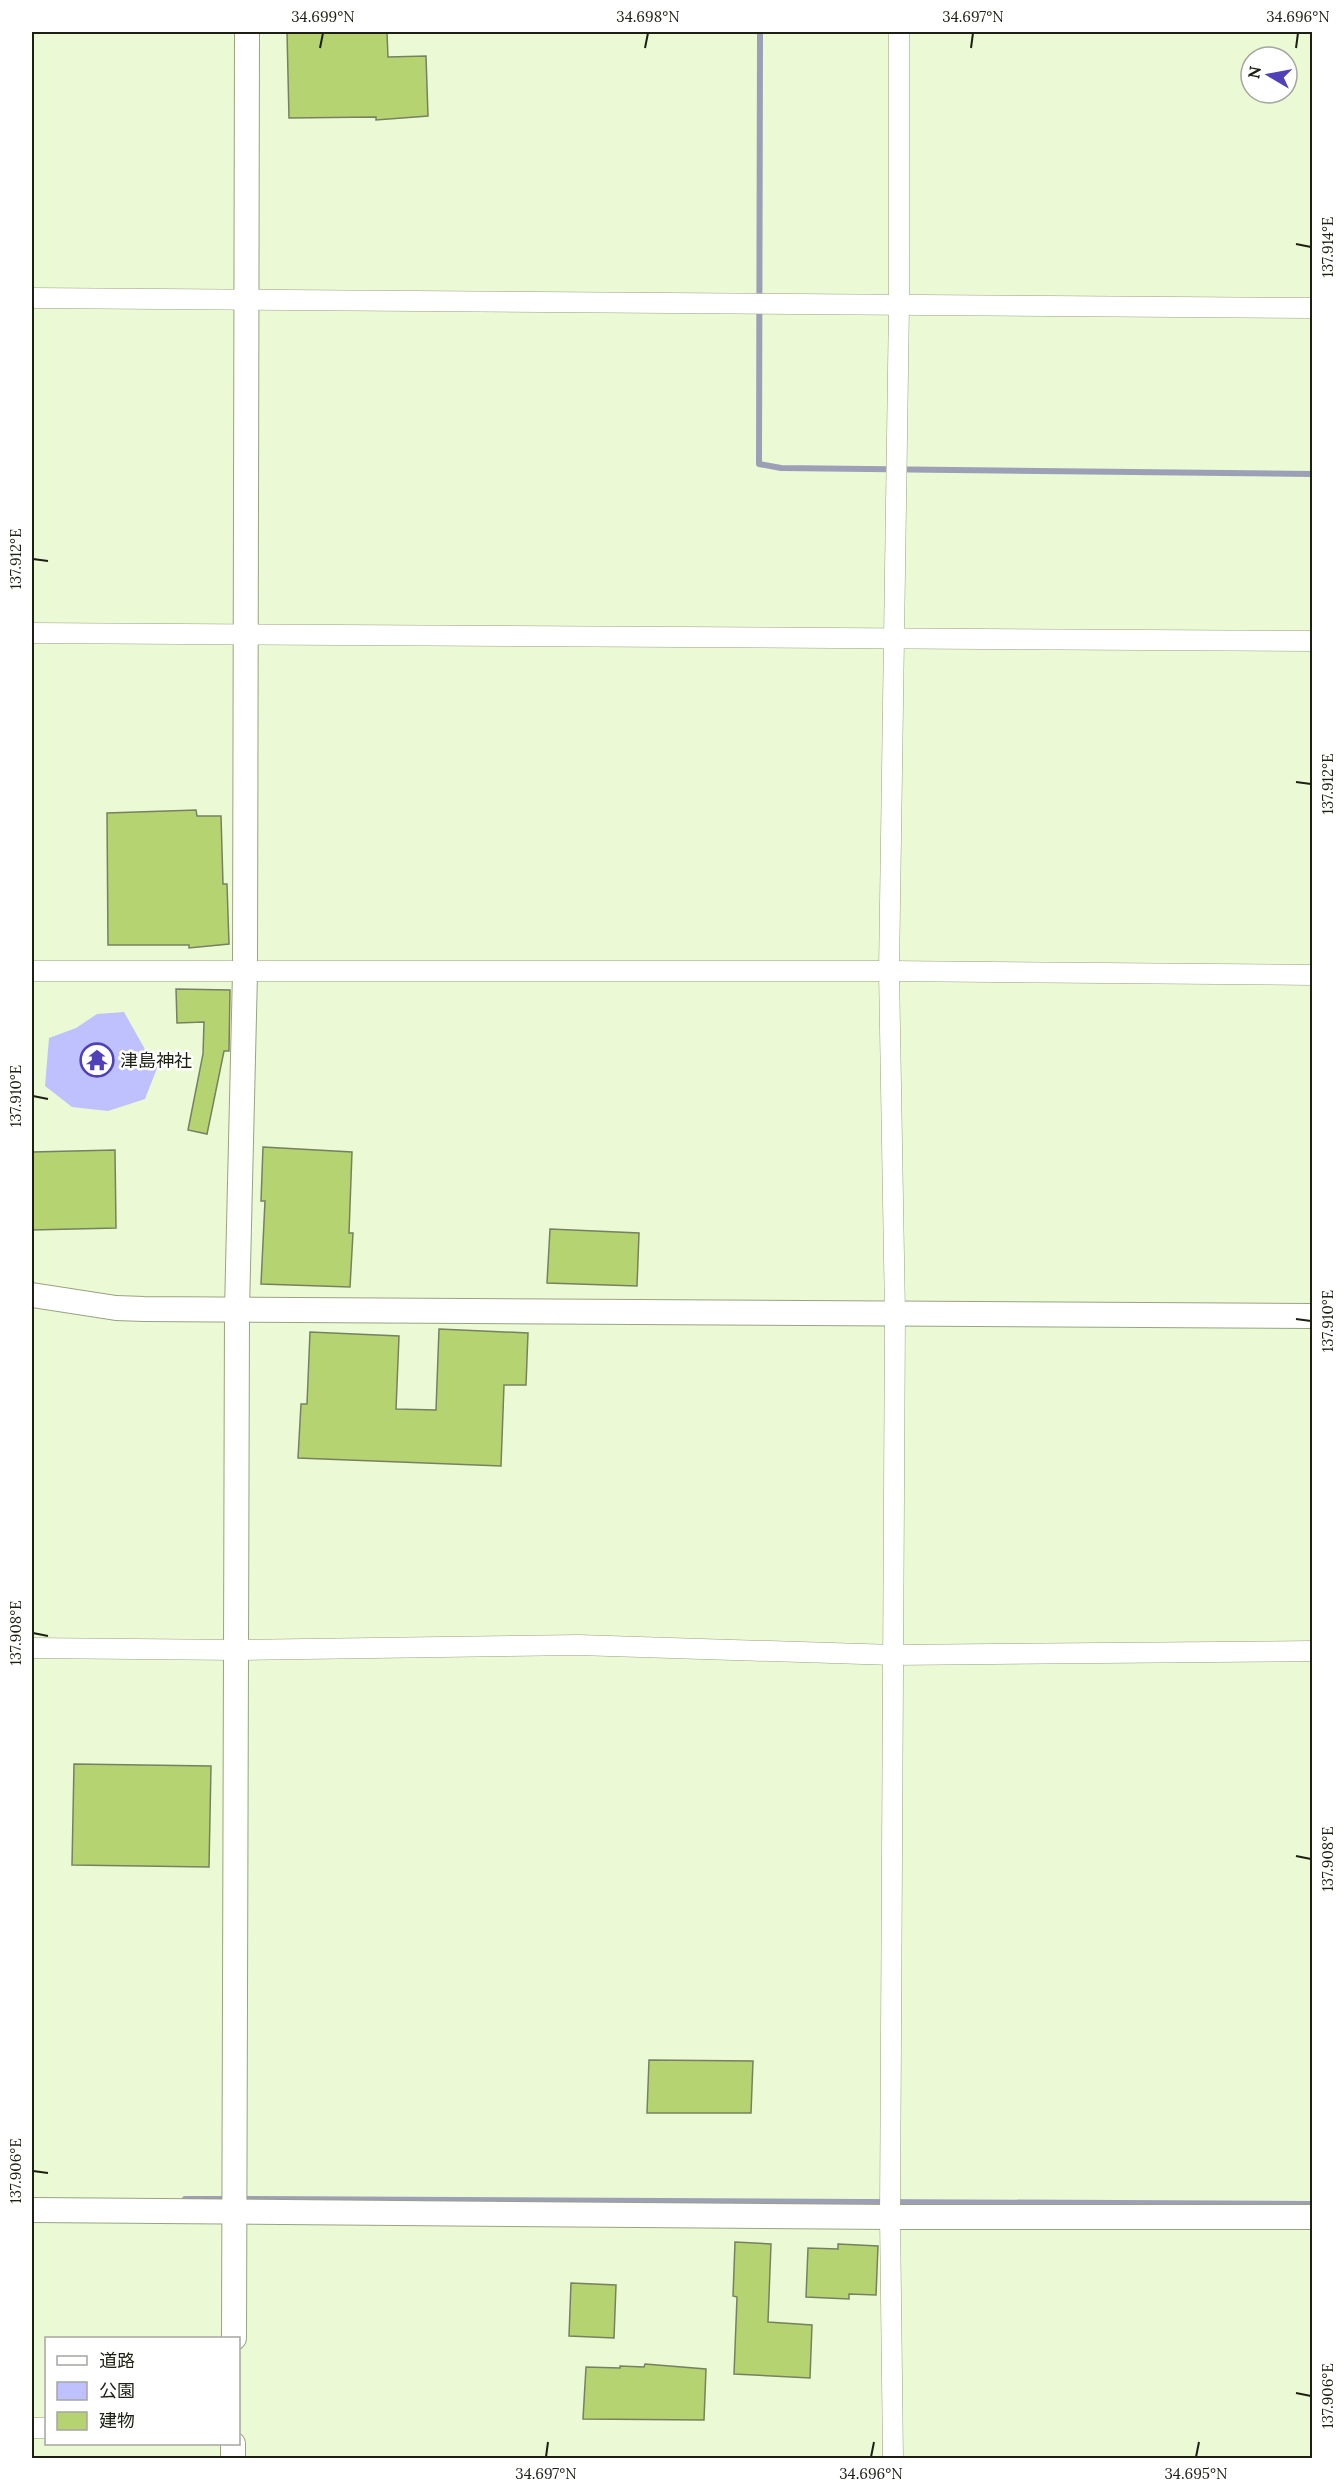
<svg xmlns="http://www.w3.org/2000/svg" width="1344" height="2490" viewBox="0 0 1344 2490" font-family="Lora,'Noto Sans JP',serif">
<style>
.green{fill:#bfc1fe}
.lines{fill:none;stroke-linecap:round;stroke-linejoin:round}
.stream{stroke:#9d9fb6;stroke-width:6}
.building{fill:#b6d371;stroke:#768161;stroke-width:1.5}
.minor-casing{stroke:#98a382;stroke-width:21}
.tertiary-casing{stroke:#98a382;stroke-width:26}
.minor{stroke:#fff;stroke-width:20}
.tertiary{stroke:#fff;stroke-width:24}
.ticks{fill:none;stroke:#1c2013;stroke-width:2}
.labels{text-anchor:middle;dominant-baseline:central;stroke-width:5;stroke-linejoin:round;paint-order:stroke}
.poi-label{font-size:18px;fill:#1c2013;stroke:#fff;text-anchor:start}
.neatline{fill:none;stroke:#1c2013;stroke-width:2}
.ticks-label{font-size:15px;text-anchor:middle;fill:#1c2013}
</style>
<rect width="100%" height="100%" fill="#ecf9d5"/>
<path class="green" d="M124,1012L146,1051L161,1058L145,1099L108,1111L72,1107L45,1086L49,1038L76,1028L97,1014Z"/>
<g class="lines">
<g class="stream">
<path d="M760,32L759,464L781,468L1312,474"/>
<path d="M185,2199H229"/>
<path d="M239,2199L1312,2204"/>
</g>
</g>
<g class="building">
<path d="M287,32H387L388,57L426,56L428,116L376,120V117L289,118Z"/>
<path d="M196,810L197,816H221L223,884H227L229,944L189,948V945H108L107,813Z"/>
<path d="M176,989L230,990L229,1051H224L207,1134L188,1130L203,1054L204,1022L177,1023Z"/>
<path d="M263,1147L352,1152L349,1233H353L350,1287L261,1284L265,1201H261Z"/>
<path d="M115,1150L116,1228L32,1230V1152Z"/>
<path d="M550,1229L639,1233L637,1286L547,1283Z"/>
<path d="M439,1329L528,1333L526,1385H504L501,1466L298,1458L301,1404H307L310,1332L399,1336L396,1409L436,1410Z"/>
<path d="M74,1764L211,1766L209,1867L72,1865Z"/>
<path d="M649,2060L753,2061L751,2113H647Z"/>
<path d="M735,2242L771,2244L768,2322L812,2325L810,2378L734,2374L737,2297L733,2296Z"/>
<path d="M838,2244L878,2246L876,2295L849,2294V2299L806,2297L808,2248L838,2249Z"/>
<path d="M571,2283L616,2285L614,2338L569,2336Z"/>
<path d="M645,2364L706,2369L704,2420L583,2419L586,2367L620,2368V2366L644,2367Z"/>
</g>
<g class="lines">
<g class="minor-casing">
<g id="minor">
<path d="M32,298L1312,308"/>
<path d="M32,633L1312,641"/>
<path d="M32,971H889L1312,975"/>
<path d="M32,1648L237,1650L578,1645L894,1655L1312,1651"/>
<path d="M32,2428H46"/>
<path d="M893,2458L890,2217L895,1314L889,971L899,305V32"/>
</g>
</g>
<g class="tertiary-casing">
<g id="tertiary">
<path d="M32,1295L116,1308L144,1309L1312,1316"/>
<path d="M32,2210L890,2217H1312"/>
<path d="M234,2338L237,1310L245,973L247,32"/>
<path d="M233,2458V2444"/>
</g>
</g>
<use href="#minor" class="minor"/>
<use href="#tertiary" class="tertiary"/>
</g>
<path class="ticks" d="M320,48L323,33M645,48L648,33M971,48L973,33M1296,48L1298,33M1296,244L1311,247M33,559L48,561M1296,782L1311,784M33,1096L48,1099M1296,1319L1311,1321M33,1633L48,1636M1296,1856L1311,1859M33,2171L48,2173M1296,2393L1311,2396M546,2457L548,2442M871,2457L874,2442M1196,2457L1199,2442"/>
<defs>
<g id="temple-ring" transform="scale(1.725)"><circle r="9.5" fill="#fff" stroke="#5141b8" stroke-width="1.5"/><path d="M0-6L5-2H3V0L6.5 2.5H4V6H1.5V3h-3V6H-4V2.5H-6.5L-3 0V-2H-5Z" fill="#5141b8"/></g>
</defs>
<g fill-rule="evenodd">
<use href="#temple-ring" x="97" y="1060"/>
</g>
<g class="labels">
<g class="poi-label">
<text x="120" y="1060">津島神社</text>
</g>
</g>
<rect width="1344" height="2490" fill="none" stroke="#ffffff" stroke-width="66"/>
<rect x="45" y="2337" width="195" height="108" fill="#ffffff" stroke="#a4a6a1" stroke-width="1.5"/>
<rect x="57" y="2356" width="30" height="9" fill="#ffffff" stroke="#a4a6a1" stroke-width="1.5"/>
<text x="99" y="2367" font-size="18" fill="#1c2013">道路</text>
<rect x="57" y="2382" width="30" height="18" fill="#bfc1fe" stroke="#a4a6a1" stroke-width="1.5"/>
<text x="99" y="2397" font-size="18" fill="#1c2013">公園</text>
<rect x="57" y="2412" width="30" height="18" fill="#b6d371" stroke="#a4a6a1" stroke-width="1.5"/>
<text x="99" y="2427" font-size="18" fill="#1c2013">建物</text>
<g transform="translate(1269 75) rotate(280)"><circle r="28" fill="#ffffff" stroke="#a4a6a1" stroke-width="1.5"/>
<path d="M0-4.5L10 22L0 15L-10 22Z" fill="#5141b8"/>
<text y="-9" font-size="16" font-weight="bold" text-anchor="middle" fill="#1c2013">N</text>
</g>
<rect x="33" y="33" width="1278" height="2424" class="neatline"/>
<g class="ticks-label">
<text x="323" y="22">34.699°N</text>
<text x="648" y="22">34.698°N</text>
<text x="973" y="22">34.697°N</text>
<text x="1298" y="22">34.696°N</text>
<text transform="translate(1328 247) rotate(-90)" y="5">137.914°E</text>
<text transform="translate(16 559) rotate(-90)" y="5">137.912°E</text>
<text transform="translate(1328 784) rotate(-90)" y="5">137.912°E</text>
<text transform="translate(16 1096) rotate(-90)" y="5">137.910°E</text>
<text transform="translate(1328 1321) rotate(-90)" y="5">137.910°E</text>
<text transform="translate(16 1633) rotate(-90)" y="5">137.908°E</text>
<text transform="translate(1328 1859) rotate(-90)" y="5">137.908°E</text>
<text transform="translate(16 2171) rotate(-90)" y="5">137.906°E</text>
<text transform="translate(1328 2396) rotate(-90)" y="5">137.906°E</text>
<text x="546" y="2479">34.697°N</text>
<text x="871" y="2479">34.696°N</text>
<text x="1196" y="2479">34.695°N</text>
</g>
</svg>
